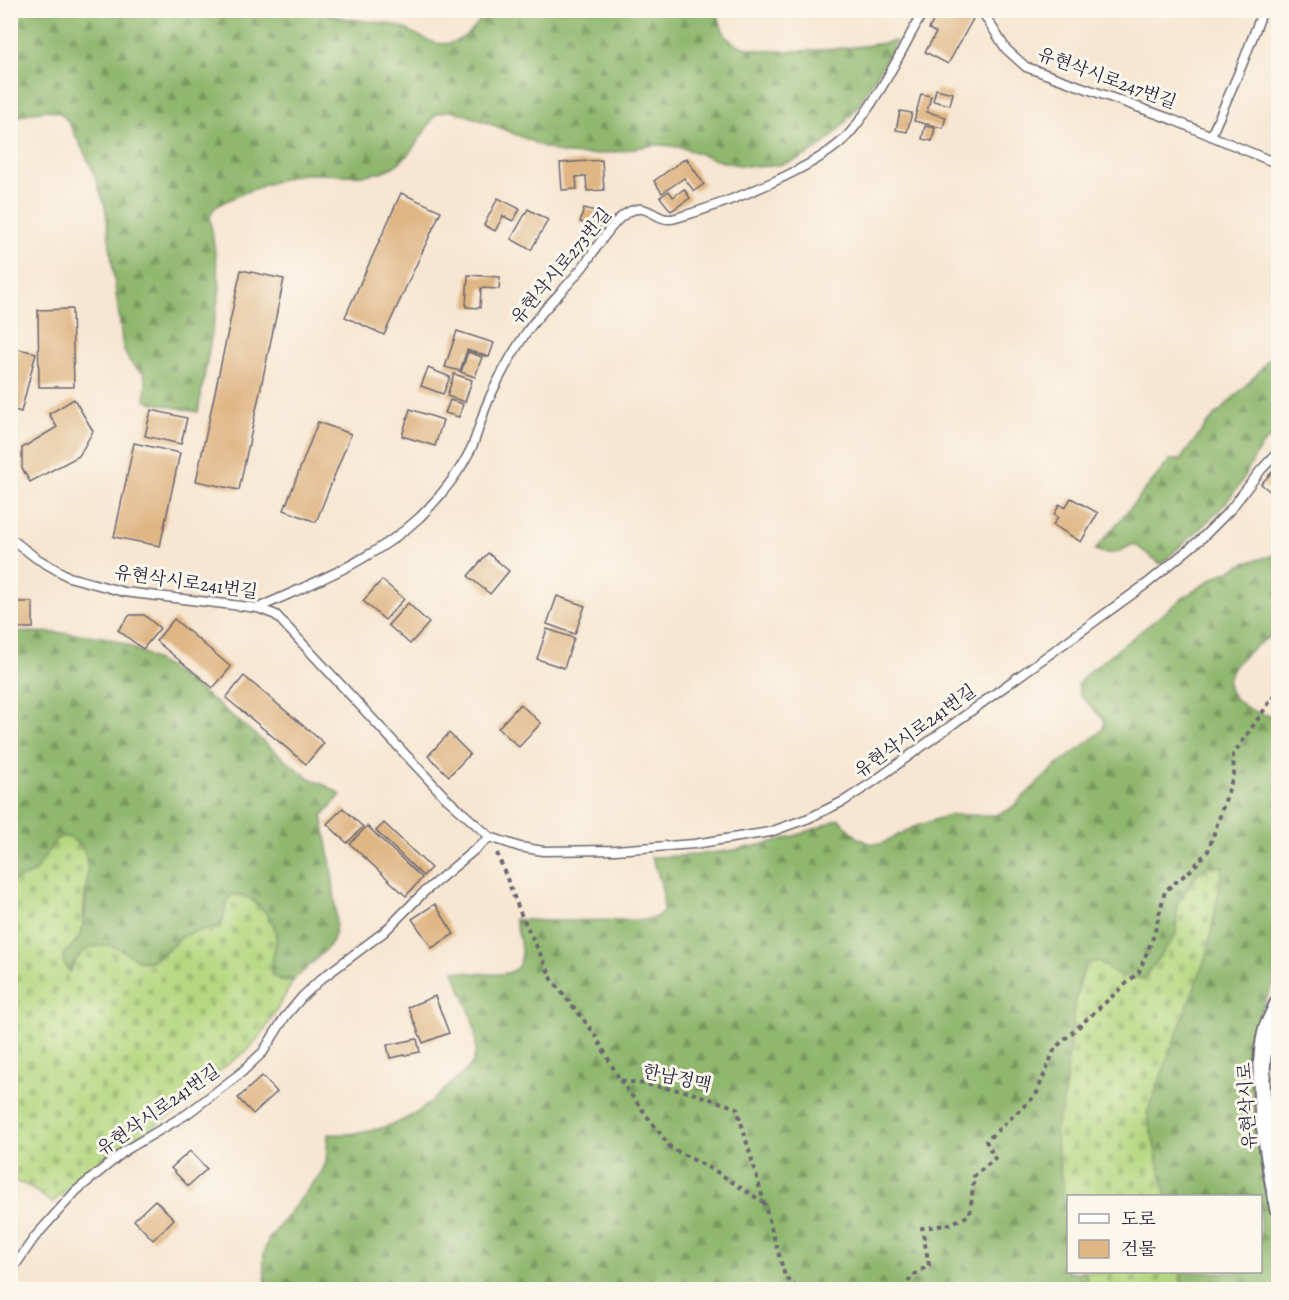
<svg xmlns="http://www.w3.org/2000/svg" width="1289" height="1300" viewBox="0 0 1289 1300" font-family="Alegreya,'Noto Serif KR',serif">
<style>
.forest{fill:url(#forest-firs);stroke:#586d54;stroke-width:1.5;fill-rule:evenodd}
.cemetery{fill:url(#cemetery-stones);stroke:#6b7c5d;stroke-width:1.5}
.building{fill:#dfb684}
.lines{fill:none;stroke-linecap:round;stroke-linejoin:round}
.lane-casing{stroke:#6d6770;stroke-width:11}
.street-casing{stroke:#6d6770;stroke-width:20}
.path{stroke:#6d6770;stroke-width:4;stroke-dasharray:4.5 4.5;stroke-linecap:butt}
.lane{stroke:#fff;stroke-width:8}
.street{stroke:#fff;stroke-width:16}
.labels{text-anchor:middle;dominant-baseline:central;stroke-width:6;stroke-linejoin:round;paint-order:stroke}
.street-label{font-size:18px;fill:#22223b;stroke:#fbf7ec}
</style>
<defs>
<pattern id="forest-firs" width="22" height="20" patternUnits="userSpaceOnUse" patternTransform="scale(1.5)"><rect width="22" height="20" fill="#8fb86e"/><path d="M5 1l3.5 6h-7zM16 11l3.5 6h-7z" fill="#74955c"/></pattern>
<pattern id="cemetery-stones" width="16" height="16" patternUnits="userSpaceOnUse" patternTransform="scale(1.5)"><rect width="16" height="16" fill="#b4d77f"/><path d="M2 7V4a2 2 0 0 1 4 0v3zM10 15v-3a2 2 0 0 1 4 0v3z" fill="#9ab86f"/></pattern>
</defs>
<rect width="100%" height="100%" fill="#fbf7ec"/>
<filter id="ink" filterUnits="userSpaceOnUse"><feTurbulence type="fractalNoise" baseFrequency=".0167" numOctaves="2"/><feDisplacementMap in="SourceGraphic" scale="12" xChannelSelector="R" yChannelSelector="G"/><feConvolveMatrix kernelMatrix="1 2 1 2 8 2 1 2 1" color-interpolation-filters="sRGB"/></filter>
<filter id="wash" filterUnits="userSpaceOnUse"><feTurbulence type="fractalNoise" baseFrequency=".008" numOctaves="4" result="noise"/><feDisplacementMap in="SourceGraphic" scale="24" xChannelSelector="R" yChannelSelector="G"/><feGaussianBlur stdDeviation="1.35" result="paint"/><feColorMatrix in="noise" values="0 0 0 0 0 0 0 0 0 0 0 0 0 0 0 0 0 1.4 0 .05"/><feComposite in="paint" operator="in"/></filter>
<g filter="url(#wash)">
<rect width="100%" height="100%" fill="#f7e6d1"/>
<g class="forest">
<path d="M718,10C719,23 723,36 734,43C762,59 863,47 896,41C855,112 822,186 724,162C701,156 682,144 658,145C646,145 634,149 622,151C603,154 577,157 558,152C548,150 538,144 529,140C509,132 490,123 469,116C464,115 458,111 452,111C447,110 440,113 435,115C423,133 411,157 391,168C366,181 331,172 303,174C289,175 223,199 214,209C211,212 211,215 210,218L220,287L198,412L145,401L146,383L144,373C132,367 128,360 123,348L105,206L92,168L68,121L60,113L48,110L32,112L11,119V11H322C344,23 371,19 394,25C412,29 432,48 450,43C467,39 478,23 488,11Z"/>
<path d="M1278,347V433C1260,441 1254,459 1245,476C1225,511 1189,537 1161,564L1134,544C1118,552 1113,557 1095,550L1170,460H1180L1207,424L1257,374Z"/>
<path d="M1278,554V631C1254,647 1203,677 1243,705C1253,712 1267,717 1278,715V973L1259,1015L1255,1036L1252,1064L1253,1101L1278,1263V1289L267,1290C265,1270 260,1260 268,1240L321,1173L326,1163L328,1134C355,1136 389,1129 413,1115C427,1107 440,1094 452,1083C461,1075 473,1067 475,1055C480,1026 464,998 454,971C505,975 536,986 514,919L545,921L644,920L656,917L663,911C665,891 659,875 651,857C716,856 780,846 839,819L858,838L869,843L881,844L914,827L949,815H996L1010,809L1055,767L1098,734L1104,727V720L1080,695L1078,685L1084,676L1183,598L1212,579L1245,563ZM1068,1196H1260V1272H1068Z"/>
<path d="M10,632C36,632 87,632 111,639C170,658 238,722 287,761C293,766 299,771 305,775C318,784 328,784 341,795L322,816C327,840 342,920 333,940C330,947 314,961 308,967C295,980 290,984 272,976C269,958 276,952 276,937C275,922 263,909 253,900L226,903L223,922L219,929C206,928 189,932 178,940C155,957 150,973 122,950L71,972L64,964L63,955C68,949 75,943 79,936C88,922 84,899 87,883L41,863L34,873L11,882Z"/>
</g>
<g class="cemetery">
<path d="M64,836C94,845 88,871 85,895C83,908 85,920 81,933C78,941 69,949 63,955L64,964L70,972C72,968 74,963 76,960C86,944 106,942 122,950C133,956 140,967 154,959C164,954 171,945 180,939C191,931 206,929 219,929C226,918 224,906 231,895C251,892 276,917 276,938C276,952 269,960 272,976L284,981L294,980L264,1031L249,1049L215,1074L182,1108L97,1163L52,1203L28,1186L11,1180L10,882L34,873L56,839Z"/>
<path d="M1208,866L1223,867L1208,951L1147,1113L1166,1196H1068V1226L1055,1131L1064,1097L1074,1007L1085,964L1099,961L1114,973L1143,979L1176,935L1177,904L1196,875Z"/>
<path d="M1084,1272H1181L1182,1289H1092Z"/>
</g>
<g id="blocks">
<g class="building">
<path d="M939,10H956L973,19L948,64L925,52L936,33L929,29Z"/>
<path d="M936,89L953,93L950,105L933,101Z"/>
<path d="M921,94L931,96L927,112L946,117L943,128L914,121Z"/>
<path d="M900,111L912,113L907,132L896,130Z"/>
<path d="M925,126L935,128L932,141L922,139Z"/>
<path d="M686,158L704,184L694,191L684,178L662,193L654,181Z"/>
<path d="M602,160L604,190L587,191L586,176L576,177L577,189L562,190L560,163Z"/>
<path d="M684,189L690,198L671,211L660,197L669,191L673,197Z"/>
<path d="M401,193L441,211L384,335L345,317Z"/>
<path d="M498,198L520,209L513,221L503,216L495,231L484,225Z"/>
<path d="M584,208L604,213L601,227L580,222Z"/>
<path d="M528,209L548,220L531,250L511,239Z"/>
<path d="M241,270L284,279L239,490L196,481Z"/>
<path d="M468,275L500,277L499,289L481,288L480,308L466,307Z"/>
<path d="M72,309L74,387H39L38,310Z"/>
<path d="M457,331L494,343L489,357L467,350L460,371L445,367Z"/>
<path d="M10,347L36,353L21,412L10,409Z"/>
<path d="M468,352L482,357L475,377L461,372Z"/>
<path d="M428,368L450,377L443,394L421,386Z"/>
<path d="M454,374L472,380L465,402L447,396Z"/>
<path d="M74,399L93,431L79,456L30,482L22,468V448L57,427L49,414Z"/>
<path d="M450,400L463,404L459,417L445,413Z"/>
<path d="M410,409L443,420L435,446L402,436Z"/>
<path d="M151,410L187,418L181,444L145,436Z"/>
<path d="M318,422L351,434L316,522L284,510Z"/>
<path d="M134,443L180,453L160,546L114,537Z"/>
<path d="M1272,472L1277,476L1278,474V498L1261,484Z"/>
<path d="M1071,498L1098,513L1081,542L1053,525L1058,517L1054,514L1060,504L1065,508Z"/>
<path d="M488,553L509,571L490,594L468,576Z"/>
<path d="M382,580L404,599L385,620L363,601Z"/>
<path d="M557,596L585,606L575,634L547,624Z"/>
<rect x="10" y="602" width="23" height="26"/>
<path d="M408,603L429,623L410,644L388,625Z"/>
<path d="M130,615H144L160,628L143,649L118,630Z"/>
<path d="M174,619L231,667L213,688L156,641Z"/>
<path d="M547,629L574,638L564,668L537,659Z"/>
<path d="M244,676L324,743L306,764L226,698Z"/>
<path d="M520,704L541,723L519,747L498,728Z"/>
<path d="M449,733L470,754L449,776L428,756Z"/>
<path d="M343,808L363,827L347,843L327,824Z"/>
<path d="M384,823L431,868L423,876L376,831Z"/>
<path d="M367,826L422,878L406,896L350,844Z"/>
<path d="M435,904L454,934L432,948L412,919Z"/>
<path d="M435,996L449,1033L423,1043L408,1007Z"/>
<path d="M417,1039L420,1052L390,1058L387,1045Z"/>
<path d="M262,1076L277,1092L253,1114L238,1098Z"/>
<path d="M190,1151L207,1169L188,1186L171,1168Z"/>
<path d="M155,1200L174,1219L153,1240L134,1220Z"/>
</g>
</g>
</g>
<g filter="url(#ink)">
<use href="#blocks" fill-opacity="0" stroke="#6d6770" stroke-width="1.5"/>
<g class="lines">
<g class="lane-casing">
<g id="lane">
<path d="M980,10L985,16L1006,49L1026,67L1171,119L1278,164"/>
<path d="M1211,136L1242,65L1263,10"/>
<path d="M10,538L36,558L69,577L124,592L258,608L276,615L446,798L490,837L520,847L543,851L615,850L694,844L770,832L809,818L844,801L873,782L1149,582L1201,539L1230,510L1261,470L1278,452"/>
<path d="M258,608C315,582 374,560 420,517C439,498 459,473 471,449C478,434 481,418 487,404C496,382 513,352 526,333C543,308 567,288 585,264C596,249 606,231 620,218C648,194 653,225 676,218C722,205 820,168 850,133C880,97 901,51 924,10"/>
<path d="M10,1273L34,1238L76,1191L126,1150L187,1114L242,1072L263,1052L285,1017L302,997L321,979L384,932L424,892L490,837"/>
</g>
</g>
<g class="street-casing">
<path id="street" d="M1278,1004C1275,1012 1270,1021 1267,1029C1253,1085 1269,1153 1278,1208"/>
</g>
<g class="path">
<path d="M497,853L520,912L553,981L594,1033L620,1080L689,1092L737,1108L785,1276L799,1290"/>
<path d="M620,1080L671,1148L717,1172L763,1202"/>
<path d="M904,1290L911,1277L929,1265L922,1228L947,1225L970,1215L974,1176L995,1159L986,1141L1036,1095L1055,1048L1139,972L1154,935L1165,891L1192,869L1208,851L1234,774L1233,755L1271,700L1278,694"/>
</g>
<use href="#lane" class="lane"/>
<use href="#street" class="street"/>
</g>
</g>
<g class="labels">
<g class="street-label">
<text transform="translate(1107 78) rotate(20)">유현삭시로247번길</text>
<text transform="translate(561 266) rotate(-50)">유현삭시로273번길</text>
<text transform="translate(186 582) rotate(8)">유현삭시로241번길</text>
<text transform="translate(915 731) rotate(-36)">유현삭시로241번길</text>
<text transform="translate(677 1078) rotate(12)">한남정맥</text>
<text transform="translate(1247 1106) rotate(-94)">유현삭시로</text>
<text transform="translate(158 1110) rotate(-35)">유현삭시로241번길</text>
</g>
</g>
<rect width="1289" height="1300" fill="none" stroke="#fbf7ec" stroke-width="36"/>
<rect x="1067" y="1195" width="195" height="78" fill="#fbf7ec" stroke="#a4a2a5" stroke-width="1.5"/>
<rect x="1079" y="1214" width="30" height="9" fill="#ffffff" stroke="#a4a2a5" stroke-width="1.5"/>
<text x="1121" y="1225" font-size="18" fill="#22223b">도로</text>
<rect x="1079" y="1240" width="30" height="18" fill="#dfb684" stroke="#a4a2a5" stroke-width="1.5"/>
<text x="1121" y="1255" font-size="18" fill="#22223b">건물</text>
</svg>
